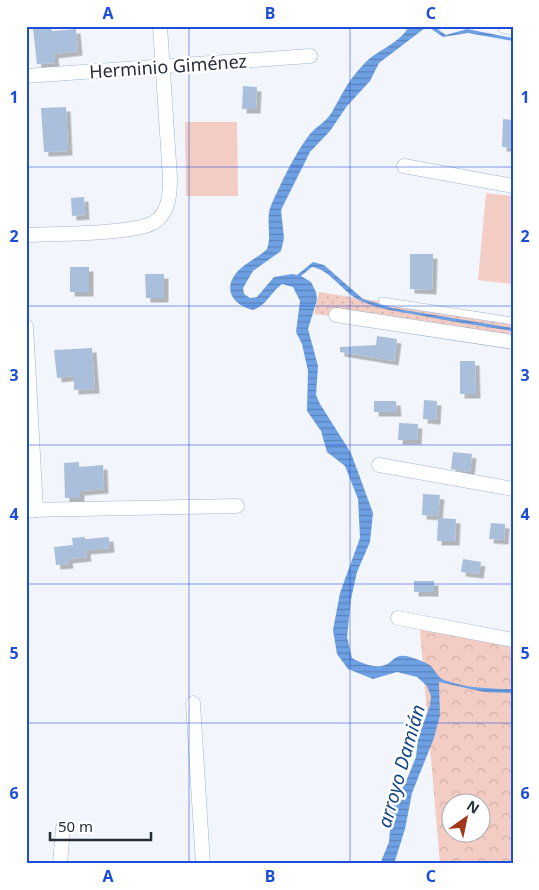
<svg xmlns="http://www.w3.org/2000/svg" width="539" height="890" viewBox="0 0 539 890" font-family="'Noto Sans',sans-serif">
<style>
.grass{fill:url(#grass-dots)}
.park{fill:url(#park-crowns);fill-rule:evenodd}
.pitch{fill:#f3cdc3}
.water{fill:url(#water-rules)}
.building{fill:#aabfdb;filter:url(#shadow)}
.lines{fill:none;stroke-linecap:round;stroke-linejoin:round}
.lane-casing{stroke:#9fb4d0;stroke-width:8}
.street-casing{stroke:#9fb4d0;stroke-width:15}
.lane{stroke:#fff;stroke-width:7}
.street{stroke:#fff;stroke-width:14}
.grid{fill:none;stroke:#1d4ed8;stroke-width:1;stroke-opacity:0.55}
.labels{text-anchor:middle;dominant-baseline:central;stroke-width:5;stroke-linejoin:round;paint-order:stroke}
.street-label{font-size:18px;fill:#262e39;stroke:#fff}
.water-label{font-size:19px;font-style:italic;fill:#154582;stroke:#fff}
.neatline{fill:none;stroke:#1d4ed8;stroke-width:2}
.grid-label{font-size:16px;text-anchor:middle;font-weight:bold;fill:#1d4ed8}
</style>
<defs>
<pattern id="grass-dots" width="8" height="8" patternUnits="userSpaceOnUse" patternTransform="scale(1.25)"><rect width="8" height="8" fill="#f3cdc3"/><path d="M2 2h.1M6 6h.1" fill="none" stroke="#d0b0a8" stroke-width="1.8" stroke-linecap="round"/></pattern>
<pattern id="park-crowns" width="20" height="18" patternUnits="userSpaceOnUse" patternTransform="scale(1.25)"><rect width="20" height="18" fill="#f3cdc3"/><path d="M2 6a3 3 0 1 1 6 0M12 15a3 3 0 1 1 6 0" fill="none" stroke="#d0b0a8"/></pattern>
<pattern id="water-rules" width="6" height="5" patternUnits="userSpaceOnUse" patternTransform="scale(1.25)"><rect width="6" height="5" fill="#6ea0e4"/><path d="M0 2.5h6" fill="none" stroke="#5a83ba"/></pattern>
<filter id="shadow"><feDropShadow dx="4.5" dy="4.5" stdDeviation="0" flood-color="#0004"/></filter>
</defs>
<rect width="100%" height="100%" fill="#f2f6fc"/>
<path class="grass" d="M319,292L513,322V338L331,310L329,316L314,314Z"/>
<path class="park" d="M419,620L513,637V864H440ZM452,802H482V832H452Z"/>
<g class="pitch">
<path d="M185,122H237L238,196H186Z"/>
<path d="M486,193L513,196V284L478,280Z"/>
</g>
<path class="water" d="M409,26H433L446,35L467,29L513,38V41L468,33L443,37L430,28H425L379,63L370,81L347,106L330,131L310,152L281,210L284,238L281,251L253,271L243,288L244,294L250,298L257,297L274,277L292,274L297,275L313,262L324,265L363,299L392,308L513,328V331C481,326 449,321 418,315C399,312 379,309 361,301C343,293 331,270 312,267L301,276L311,282L316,292L317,300L308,329L318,366L316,395L320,404L351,453L373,513L370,542L357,572L351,599L347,637L352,658C361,663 375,669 385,665C394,661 395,654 406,656C414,658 424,661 431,666C436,671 437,677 444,680C465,688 490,689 513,689V693L484,692L439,682L440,715L434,738L412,793L405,829L394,864H380L389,842L390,830L387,810L405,784L416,757L418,739L430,705L431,696L427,686L417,677L397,672L373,679L348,669L337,654L333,630L340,593L360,538L358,499L345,466L327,452L321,431L307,411L308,371L302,344L296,332L300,301L293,287L282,284C271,292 266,306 253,310C231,305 222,287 239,270C247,262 259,257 267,249C272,235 266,222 270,208C280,185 295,153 310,134C317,126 326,122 332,112C341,96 349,79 363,65C376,50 400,44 409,26Z"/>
<g class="building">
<path d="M51,27L52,31L76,29L78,51L54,54L55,63L37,64L33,29Z"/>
<path d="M243,86L257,87L256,109H242Z"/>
<path d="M66,107L68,151L44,152L41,108Z"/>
<path d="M503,119L513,120V148L502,147Z"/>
<path d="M84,197L85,215L72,216L71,198Z"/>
<path d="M410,254H433L432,290L410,289Z"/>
<rect x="70" y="267" width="19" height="25"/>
<path d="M145,274H164V298H146Z"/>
<path d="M377,336L397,339L394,361L340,352V347L376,345Z"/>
<path d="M92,348L95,389L74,390V376L57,378L54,350Z"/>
<path d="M460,361H475L476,394H460Z"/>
<path d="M424,400L437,401L436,420L423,419Z"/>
<path d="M374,401H396L397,412H374Z"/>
<path d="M399,423L418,424L417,440H398Z"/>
<path d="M453,452L472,454L470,472L451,469Z"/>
<path d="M79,462V467L103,465L104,489L80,491V498H65L64,463Z"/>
<path d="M423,494L440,495L438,516L422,515Z"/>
<path d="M438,518L456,519L455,541H437Z"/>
<path d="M491,523L505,524L504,540L489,539Z"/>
<path d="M85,537V539L109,537L110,548L86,550L87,557L68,559L69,564L56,565L54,547L73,545L72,538Z"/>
<path d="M463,559L481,562L479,574L461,572Z"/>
<rect x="414" y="581" width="20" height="11"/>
</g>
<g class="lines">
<g class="lane-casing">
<path id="lane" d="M382,301L513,321"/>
</g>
<g class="street-casing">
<g id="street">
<path d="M504,26L513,28"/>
<path d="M26,76L310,56"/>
<path d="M404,166L513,186"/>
<path d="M26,235C54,234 131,234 153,223C169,214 170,194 170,178L160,26"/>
<path d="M336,315L513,342"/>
<path d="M26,326L36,510"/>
<path d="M379,465L513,489"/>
<path d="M26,510L237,506"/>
<path d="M398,618L513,640"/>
<path d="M193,703L203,864"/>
<path d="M60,864L63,828"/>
</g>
</g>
<use href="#lane" class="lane"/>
<use href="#street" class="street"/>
</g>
<path class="grid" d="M189,26V864M350,26V864M26,167H513M26,306H513M26,445H513M26,584H513M26,723H513"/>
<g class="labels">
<g class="street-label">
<text transform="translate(168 66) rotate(-4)">Herminio Giménez</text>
</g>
<g class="water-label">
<text transform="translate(401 766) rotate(-74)">arroyo Damián</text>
</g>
</g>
<rect width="539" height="890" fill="none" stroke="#ffffff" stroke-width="55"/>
<g transform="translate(466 818) rotate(33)"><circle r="24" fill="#ffffff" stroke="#a8abb0"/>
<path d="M0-4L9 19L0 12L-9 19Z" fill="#a1381e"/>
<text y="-8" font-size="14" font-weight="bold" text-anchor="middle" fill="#262e39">N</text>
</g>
<path d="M50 832v8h101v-8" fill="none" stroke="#262e39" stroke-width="2.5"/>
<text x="58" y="832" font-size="15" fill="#262e39" stroke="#ffffff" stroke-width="4" paint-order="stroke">50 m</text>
<rect x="28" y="28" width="484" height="834" class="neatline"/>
<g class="grid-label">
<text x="108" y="19">A</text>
<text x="270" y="19">B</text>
<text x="431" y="19">C</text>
<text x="14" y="103">1</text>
<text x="525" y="103">1</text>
<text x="14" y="242">2</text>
<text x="525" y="242">2</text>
<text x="14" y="381">3</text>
<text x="525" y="381">3</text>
<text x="14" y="520">4</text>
<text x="525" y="520">4</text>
<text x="14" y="659">5</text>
<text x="525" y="659">5</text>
<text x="14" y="799">6</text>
<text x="525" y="799">6</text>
<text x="108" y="882">A</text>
<text x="270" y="882">B</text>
<text x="431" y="882">C</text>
</g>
</svg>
